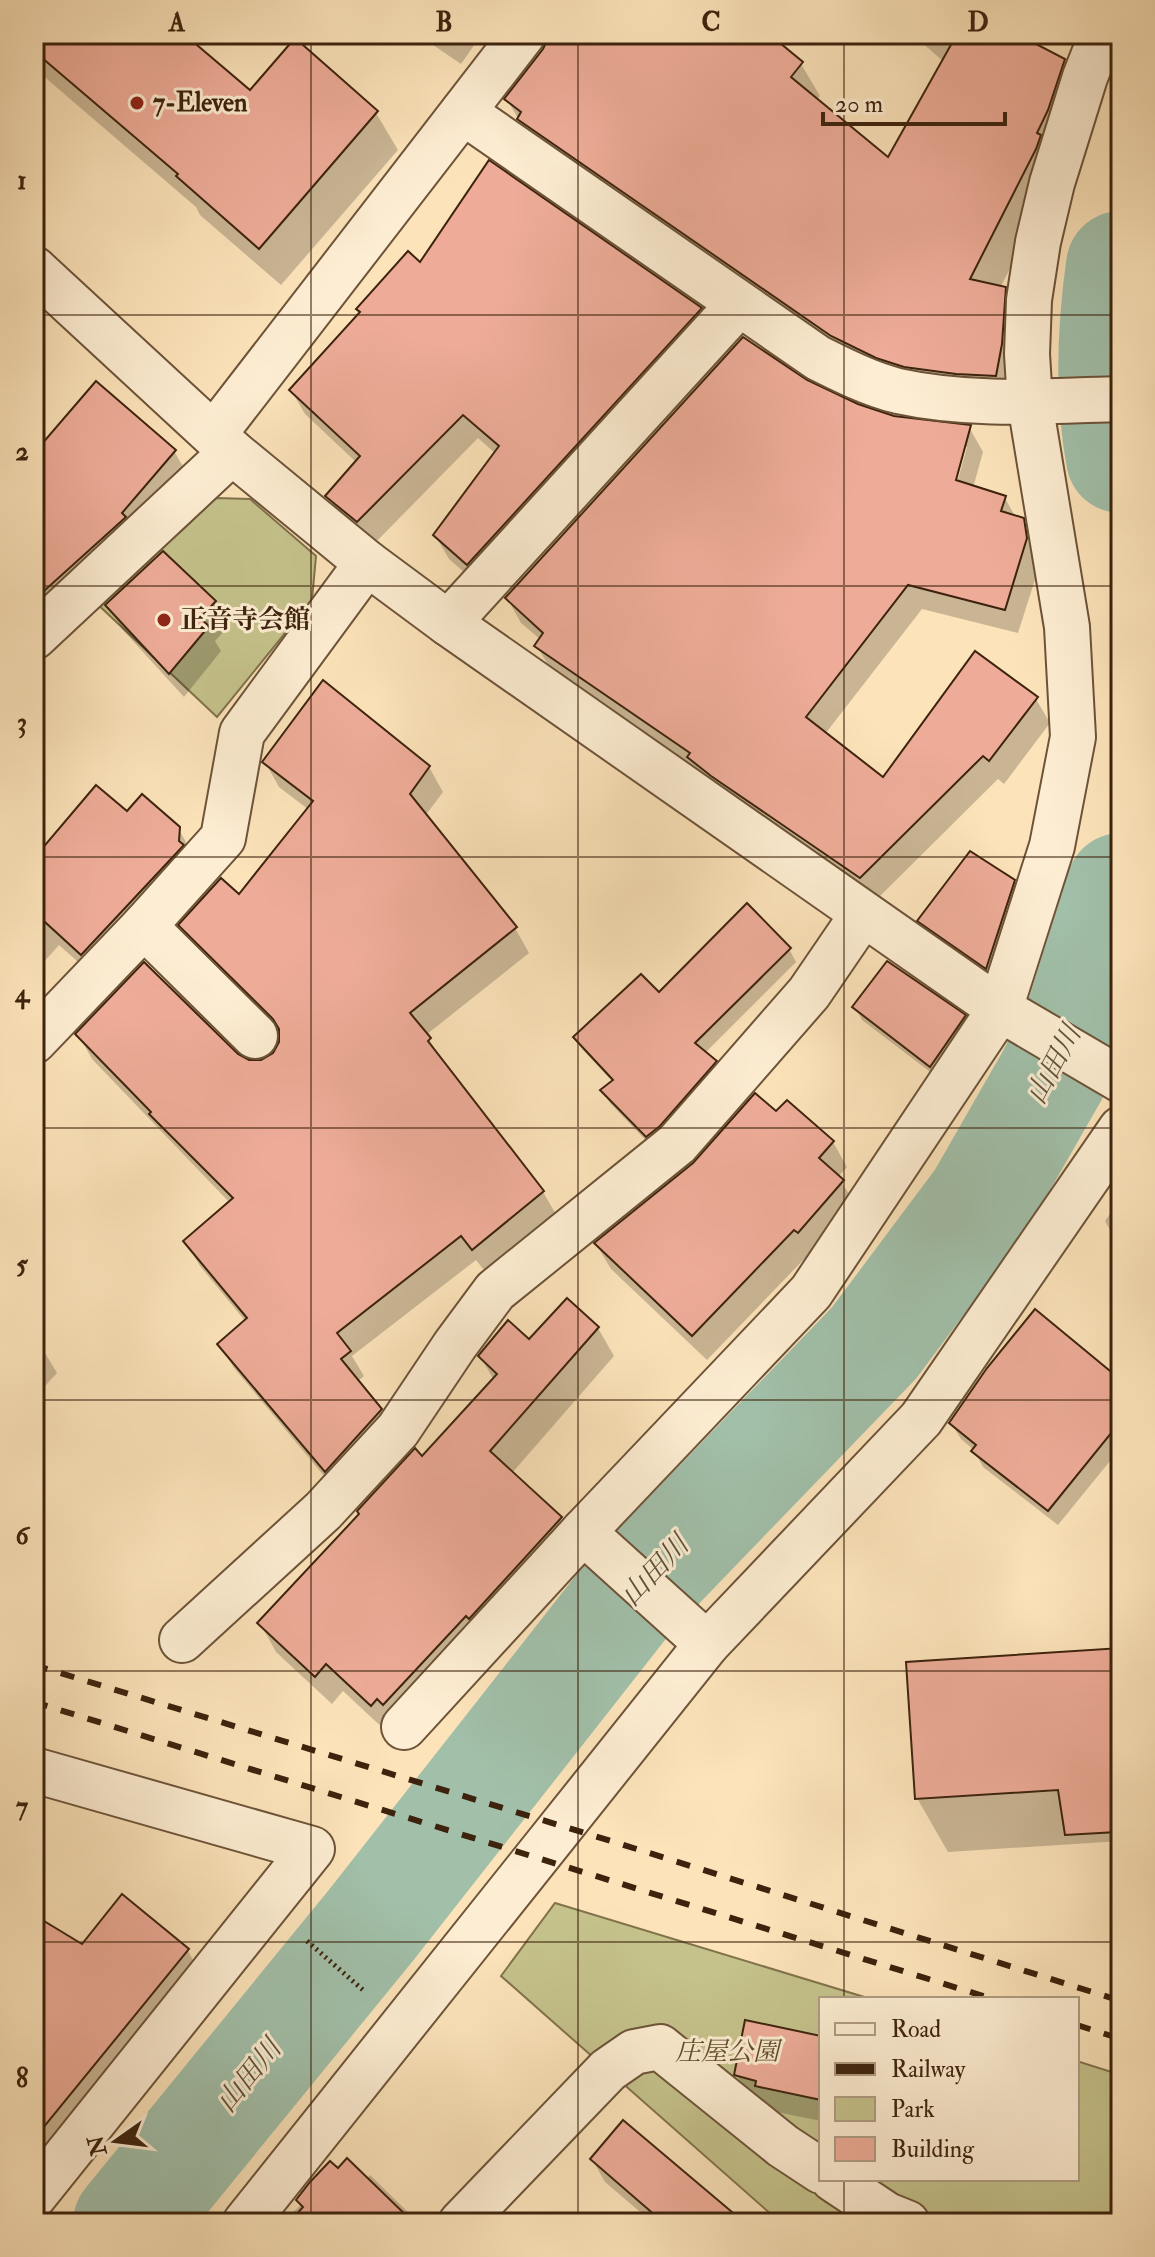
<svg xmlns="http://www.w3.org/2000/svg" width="1155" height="2257" viewBox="0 0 1155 2257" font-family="'IM FELL Double Pica','Noto Serif JP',serif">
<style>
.green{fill:#c5c28b;stroke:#81724c;stroke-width:2}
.shadow{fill:#0003;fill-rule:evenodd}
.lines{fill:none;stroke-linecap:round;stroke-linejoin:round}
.river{stroke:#a1bfa9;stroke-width:110}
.building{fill:#eeac98;stroke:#3d230d;stroke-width:2}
.street-casing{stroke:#6d5338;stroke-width:48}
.path{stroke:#3d230d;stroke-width:5;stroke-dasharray:2 4;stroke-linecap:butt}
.street{stroke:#fdedd2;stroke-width:44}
.rail{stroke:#3d230d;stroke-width:6;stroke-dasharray:14 14;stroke-linecap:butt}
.grid{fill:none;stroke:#3d230d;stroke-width:2;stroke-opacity:0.55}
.poi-dot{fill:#8f2418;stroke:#fdedd2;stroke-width:3}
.labels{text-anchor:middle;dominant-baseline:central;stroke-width:6;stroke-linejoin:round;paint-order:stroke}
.poi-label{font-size:26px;font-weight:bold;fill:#3d230d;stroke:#fdedd2;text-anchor:start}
.park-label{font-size:26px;font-style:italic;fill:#5f4b2c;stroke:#fdedd2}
.water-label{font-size:28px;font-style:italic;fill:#5b523c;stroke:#fdedd2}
.neatline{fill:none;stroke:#3d230d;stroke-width:3}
.grid-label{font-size:26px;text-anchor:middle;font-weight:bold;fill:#3d230d}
</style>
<rect width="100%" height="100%" fill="#fce3ba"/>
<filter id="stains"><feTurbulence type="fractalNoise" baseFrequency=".0025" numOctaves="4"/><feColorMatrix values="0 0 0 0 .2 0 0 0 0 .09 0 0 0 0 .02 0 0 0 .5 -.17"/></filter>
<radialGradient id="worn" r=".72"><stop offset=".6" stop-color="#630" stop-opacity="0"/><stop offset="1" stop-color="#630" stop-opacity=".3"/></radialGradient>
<g class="green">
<path d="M216,498L250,499L316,556L312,600L217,717L93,600L153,538L180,532Z"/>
<path d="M555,1903L871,1999H821V2179H1077V2061L1121,2075V2223H781L501,1976Z"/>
</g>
<g class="shadow">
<path d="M34,34H193L189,40L250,93L376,113L398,150L281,285L200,215L196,207L34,68Z"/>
<path d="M417,34H482L461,64Z"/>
<path d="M554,34H766L801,64L820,96L816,100L888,160L944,62L912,34H1016L1064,60L1083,92L1054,182L1000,288L1004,289L1023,321L1013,408L859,372L525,131L507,99L544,50Z"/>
<path d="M420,265L700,309L714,333L482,588L449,559L435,535L496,454L478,438L372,546L342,521L328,496L357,463L305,414L291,390Z"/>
<path d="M806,382L858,406L893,418L969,427L983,452L973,488L1005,498L1016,518L1022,520L1037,545L1040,564L1018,633L922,609L825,734L883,780L1036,699L1050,723L1004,784L998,779L875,901L551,670L537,646L541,640L521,623L507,598ZM963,447H967L955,490L951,489Z"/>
<path d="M34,444L40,449L174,451L191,480L34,620Z"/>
<path d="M214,602L228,627L215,641L221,651L184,697L122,629L108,605Z"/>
<path d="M265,762L429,767L443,792L425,816L515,928L529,953L426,1035L443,1064L543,1192L557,1216L487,1274L476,1260L352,1356L364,1376L357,1382L380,1410L395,1435L340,1495L234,1368L219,1344L246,1322L200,1266L185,1241L230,1203L92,1059L78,1034L237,1056L249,1062H261L275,1054L281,1042V1035L195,950L181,925L239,897L309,810L279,787Z"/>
<path d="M127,814L178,828L193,854L97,979L59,945L34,973V858L36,859Z"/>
<path d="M1013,881L1034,917L1007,1003L940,956L920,921Z"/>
<path d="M789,949L796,962L705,1053L715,1062L722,1075L654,1149L610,1103L603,1091L613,1082L583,1050L576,1037L659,995Z"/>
<path d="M855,1007L964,1017L971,1030L938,1078L862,1020Z"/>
<path d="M776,1114L833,1142L847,1167L838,1177L857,1206L813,1257L809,1254L707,1360L611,1269L596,1244L694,1165Z"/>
<path d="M1121,1198V1250L1105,1221Z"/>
<path d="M598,1328L614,1356L512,1473L561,1519L577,1547L388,1733L343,1691L332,1704L276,1652L260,1623L421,1459L494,1380L480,1356L529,1342Z"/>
<path d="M34,1340L42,1348L57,1373L34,1398Z"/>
<path d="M1121,1383V1452L1119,1450L1058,1525L983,1467L974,1450L961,1439L951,1423Z"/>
<path d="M1121,1650V1841L948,1852L917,1798Z"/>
<path d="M34,1917L82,1947L188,1951L200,1973L34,2177Z"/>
<path d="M821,2038V2121L772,2111L768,2104L751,2100L736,2074Z"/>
<path d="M592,2159L735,2217L736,2211L748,2223H653L605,2182Z"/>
<path d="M338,2171L366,2180L370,2175L411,2215L416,2223H281Z"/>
</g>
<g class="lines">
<g class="river">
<path d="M1121,266C1112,330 1109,395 1121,458"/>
<path d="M128,2223L372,1924L628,1598L874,1343L981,1200L1052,1076L1080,1019L1121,888"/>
</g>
</g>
<g class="building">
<path d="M34,34H184L250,90L295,38L378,111L259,249L176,176L178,174L34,51Z"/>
<path d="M550,34H769L803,62L791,77L888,157L957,34H1017L1065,59L1048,110L1037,133L1041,135L1036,149L970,279L1006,287L1002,344L996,376L956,374L904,367L876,358L831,336L517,119L521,112L504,99L543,49Z"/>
<path d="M489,160L702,308L467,565L433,535L499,446L463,415L357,522L325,496L360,456L289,390L360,312L356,309L408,251L420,262Z"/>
<path d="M743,337L807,380L858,404L894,416L971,425L956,480L1006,496L1001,511L1024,518L1027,538L1005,610L908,585L806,717L883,777L975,651L1038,697L989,761L983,756L860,878L711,776L687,757L690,753L534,646L543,633L505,598Z"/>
<path d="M96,381L176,450L122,513L126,517L34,600V453Z"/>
<path d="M163,551L216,601L200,618L209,626L169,674L105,605Z"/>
<path d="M323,680L430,766L410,794L517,927L410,1013L431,1038L428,1041L544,1191L472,1250L461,1236L337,1333L351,1351L341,1359L382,1409L325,1472L217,1344L247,1318L183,1241L233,1198L149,1114L151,1112L75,1034L144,962L238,1054L249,1060H261L273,1053L279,1042V1029L273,1019L178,925L221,878L239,894L313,801L262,762Z"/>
<path d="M96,785L127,811L142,794L180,827L179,841L184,845L81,955L34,912V858Z"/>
<path d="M970,851L1015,880L986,969L917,921Z"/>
<path d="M747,903L791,948L695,1043L717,1061L660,1126L646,1137L600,1090L613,1080L573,1037L641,974L659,992Z"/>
<path d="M887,961L966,1015L930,1067L852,1007Z"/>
<path d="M755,1093L776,1111L787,1100L834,1141L819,1158L844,1180L798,1233L794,1230L692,1336L594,1243L693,1163Z"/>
<path d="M567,1298L599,1327L490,1451L562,1517L469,1619L466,1616L383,1705L377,1699L371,1706L326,1664L315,1677L257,1623L359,1514L357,1511L415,1448L422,1456L497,1374L478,1356L508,1320L529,1339Z"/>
<path d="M1035,1309L1121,1380V1421L1048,1511L971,1451L976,1445L949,1423L987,1368Z"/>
<path d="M1121,1648V1786H1114L1117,1832L1065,1835L1058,1790L915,1799L906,1662Z"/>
<path d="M122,1894L189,1949L34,2139V1915L82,1944Z"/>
<path d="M745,2020L821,2036V2100L755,2086L756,2081L734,2075Z"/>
<path d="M623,2120L655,2147L745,2223H664L590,2159Z"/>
<path d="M347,2158L414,2223H289L303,2207L296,2200L310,2182L330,2161L338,2168Z"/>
</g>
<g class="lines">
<g class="street-casing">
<g id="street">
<path d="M463,112L818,358C844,371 870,384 898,391C971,407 1047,401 1121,399"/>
<path d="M34,269L232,452L367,563L448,623L1000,1009L1121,1080"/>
<path d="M214,434L523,34"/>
<path d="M448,623L739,304"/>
<path d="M34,637L232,452"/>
<path d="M144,926L255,1036"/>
<path d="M34,1041L144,926L223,838L242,733L367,563"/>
<path d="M583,1532L707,1644"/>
<path d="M182,1640L323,1511L398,1430L455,1345L495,1291L677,1144L809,993L863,914"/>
<path d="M404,1727L583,1532L811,1292L1000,1009L1052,846L1073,737L1067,627L1030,403L1027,354L1029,300L1038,242L1052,183L1085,77L1102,34"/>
<path d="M34,1770L312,1849L34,2196"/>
<path d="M833,2179L887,2215L907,2223"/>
<path d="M245,2223L707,1644L921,1419L1121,1129"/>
<path d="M461,2223L608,2070L634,2052L660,2047L783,2146L821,2171"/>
</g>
</g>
<path class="path" d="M307,1941L363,1990"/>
<use href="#street" class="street"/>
<g class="rail">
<path d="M34,1665L611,1841L1121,2001"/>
<path d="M34,1702L993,1999"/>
<path d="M1077,2025L1121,2039"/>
</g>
</g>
<path class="grid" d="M311,34V2223M578,34V2223M844,34V1999M34,315H1121M34,586H1121M34,857H1121M34,1128H1121M34,1400H1121M34,1671H1121M34,1942H1121M844,2179V2223"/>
<g class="poi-dot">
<circle cx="137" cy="103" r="8"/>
<circle cx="164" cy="620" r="8"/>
</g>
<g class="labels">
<g class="poi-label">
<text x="153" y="103">7-Eleven</text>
<text x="180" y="620">正音寺会館</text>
</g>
<g class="park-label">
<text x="727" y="2052">庄屋公園</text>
</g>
<g class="water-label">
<text transform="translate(1054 1065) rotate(-62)">山田川</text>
<text transform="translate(655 1571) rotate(-47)">山田川</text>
<text transform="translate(249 2076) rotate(-51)">山田川</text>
</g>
</g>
<rect width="1155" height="2257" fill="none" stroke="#fce3ba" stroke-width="88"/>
<rect x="819" y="1997" width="260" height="184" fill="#fdedd2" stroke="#b09c83" stroke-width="2"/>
<rect x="835" y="2023" width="40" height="12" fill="#fdedd2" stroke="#b09c83" stroke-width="2"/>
<text x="891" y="2037" font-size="24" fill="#3d230d">Road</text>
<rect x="835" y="2063" width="40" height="12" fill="#3d230d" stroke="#b09c83" stroke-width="2"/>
<text x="891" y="2077" font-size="24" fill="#3d230d">Railway</text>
<rect x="835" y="2097" width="40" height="24" fill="#c5c28b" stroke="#b09c83" stroke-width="2"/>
<text x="891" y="2117" font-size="24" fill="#3d230d">Park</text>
<rect x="835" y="2137" width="40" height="24" fill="#eeac98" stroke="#b09c83" stroke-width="2"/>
<text x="891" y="2157" font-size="24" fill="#3d230d">Building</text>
<g transform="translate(116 2141) rotate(256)" stroke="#fdedd2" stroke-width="6" paint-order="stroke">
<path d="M0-6L14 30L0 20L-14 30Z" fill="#3d230d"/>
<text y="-12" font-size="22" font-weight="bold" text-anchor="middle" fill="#3d230d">N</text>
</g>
<path d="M823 112v12h182v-12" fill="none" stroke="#3d230d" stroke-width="4"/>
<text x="835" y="112" font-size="24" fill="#3d230d" stroke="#fdedd2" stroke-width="6" paint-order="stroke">20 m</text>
<rect x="44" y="44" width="1067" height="2169" class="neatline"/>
<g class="grid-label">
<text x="177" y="31">A</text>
<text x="444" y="31">B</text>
<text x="711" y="31">C</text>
<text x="978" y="31">D</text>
<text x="22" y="189">1</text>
<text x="22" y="460">2</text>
<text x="22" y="731">3</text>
<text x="22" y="1002">4</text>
<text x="22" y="1273">5</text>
<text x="22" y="1544">6</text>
<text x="22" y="1815">7</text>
<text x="22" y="2087">8</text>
</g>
<rect width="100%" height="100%" filter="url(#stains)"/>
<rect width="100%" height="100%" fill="url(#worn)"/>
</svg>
